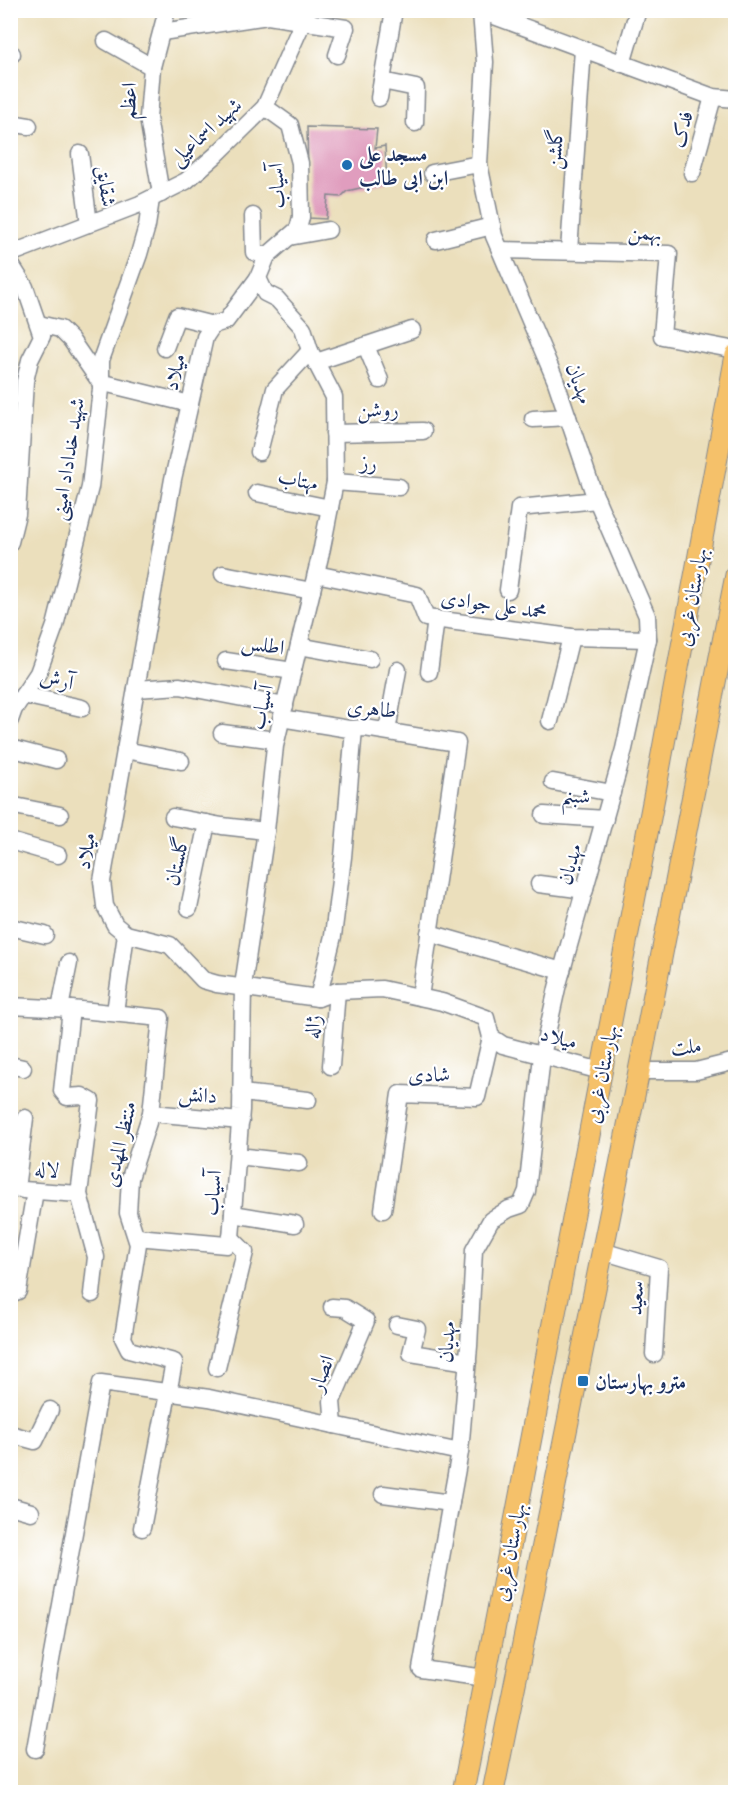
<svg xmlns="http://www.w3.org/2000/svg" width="746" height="1803" viewBox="0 0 746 1803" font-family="'EB Garamond',Amiri,serif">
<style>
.building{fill:#e09dbe}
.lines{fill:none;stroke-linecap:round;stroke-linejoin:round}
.minor-casing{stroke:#83878d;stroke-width:19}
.major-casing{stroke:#83878d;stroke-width:23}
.minor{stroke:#fff;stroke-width:16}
.major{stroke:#f5c16b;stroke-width:21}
.poi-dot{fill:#1f6fb2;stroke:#fff;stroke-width:2}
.labels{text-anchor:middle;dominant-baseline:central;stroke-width:4.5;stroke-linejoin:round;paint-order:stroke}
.street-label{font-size:21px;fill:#1b2f5e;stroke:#fff}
.poi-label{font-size:21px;font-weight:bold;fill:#1b2f5e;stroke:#fff;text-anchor:start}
</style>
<rect width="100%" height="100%" fill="#fff"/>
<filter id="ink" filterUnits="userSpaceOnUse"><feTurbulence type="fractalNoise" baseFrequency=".0167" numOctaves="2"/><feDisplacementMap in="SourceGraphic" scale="12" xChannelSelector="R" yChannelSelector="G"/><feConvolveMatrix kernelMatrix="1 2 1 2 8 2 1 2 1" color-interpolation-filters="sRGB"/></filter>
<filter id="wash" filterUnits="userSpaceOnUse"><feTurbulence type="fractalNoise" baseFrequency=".008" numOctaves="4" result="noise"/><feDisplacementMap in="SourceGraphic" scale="24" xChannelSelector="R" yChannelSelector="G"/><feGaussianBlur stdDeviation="1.35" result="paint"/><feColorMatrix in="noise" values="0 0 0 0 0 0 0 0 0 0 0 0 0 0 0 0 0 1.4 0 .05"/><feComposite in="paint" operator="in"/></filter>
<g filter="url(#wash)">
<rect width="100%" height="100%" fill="#ebdfbc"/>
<g id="blocks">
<path class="building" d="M307,127L377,129L375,148L385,146L387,182L347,191L341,197L328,196L326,219L309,218Z"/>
</g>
</g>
<g filter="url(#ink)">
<use href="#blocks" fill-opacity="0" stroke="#83878d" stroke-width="1.5"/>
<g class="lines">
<g class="minor-casing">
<g id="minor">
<path d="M478,10L713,97L736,99"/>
<path d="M481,12L485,62L479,164L494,236L555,379L593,491L647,616L648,639L624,749L557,988L542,1056L527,1191L521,1205L509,1209L491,1220L474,1250L469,1346L460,1452L421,1669L485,1678"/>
<path d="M162,32L268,16L346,28L337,55"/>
<path d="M106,41L152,67"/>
<path d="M10,54H12"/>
<path d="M622,64L638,10"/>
<path d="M382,81L416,88L415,123"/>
<path d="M379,98L394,10"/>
<path d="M10,123L29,126"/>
<path d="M80,154L89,224"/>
<path d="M432,173L479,164"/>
<path d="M692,173L713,97"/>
<path d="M161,194L148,118L152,67L167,10"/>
<path d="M253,216L254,252L267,256"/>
<path d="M289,237L328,230"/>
<path d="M436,240L492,226"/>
<path d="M500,250L669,254L662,336L736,350"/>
<path d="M569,251L583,49"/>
<path d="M10,254L140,204L186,181L216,155L265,107L308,10"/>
<path d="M10,263L25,287L42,336L30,360L25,381L17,514L10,542"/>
<path d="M258,278L226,321L213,325L205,337L173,479L102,881L105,906L115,925L126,934L170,945L203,980L217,984L318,998L337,991L382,989L442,1002L486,1018L491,1037L503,1045L601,1071"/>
<path d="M39,324L60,329L71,340L100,382L190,404"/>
<path d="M366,346L380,380"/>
<path d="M165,348L177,316L213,325"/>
<path d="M316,362L412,330"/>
<path d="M533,419L568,417"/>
<path d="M334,433L423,431"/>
<path d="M259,452L275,389L310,351"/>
<path d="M335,482L399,487"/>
<path d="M257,493L330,508"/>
<path d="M223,574L312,591"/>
<path d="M316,574L417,595L426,618L571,637L648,639"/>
<path d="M508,590L519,508L597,500"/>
<path d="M299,646L370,659"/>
<path d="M226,661L293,671"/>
<path d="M429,672L436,619"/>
<path d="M136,689L180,686L285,706"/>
<path d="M23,695L82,708"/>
<path d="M281,718L349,729L365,728L457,743L420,997"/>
<path d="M10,720L14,709L38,673L55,626L90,487L101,389V360L139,254L147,226L151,199"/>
<path d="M550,721L571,637"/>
<path d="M387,731L398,670"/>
<path d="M222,733L276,740"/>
<path d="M10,748L56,760"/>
<path d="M125,750L181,761"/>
<path d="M553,782L612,793"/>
<path d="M10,805L60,815"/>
<path d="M544,815L605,819"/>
<path d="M173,817L222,826L266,831"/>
<path d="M10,841L58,855"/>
<path d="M539,884L585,890"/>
<path d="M189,908L207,823"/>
<path d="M10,927L45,935"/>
<path d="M429,933L562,971"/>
<path d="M318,998L333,936L343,857L354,729"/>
<path d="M10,1006L71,1009L161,1018L151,1113L130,1178L128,1213L138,1244L123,1338L129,1350L174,1362L142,1528"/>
<path d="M60,1008L69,963"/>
<path d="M71,1009L62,1091L67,1097L82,1096L91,1101L79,1194L96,1257L92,1294"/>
<path d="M115,1012L126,934"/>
<path d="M10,1065L23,1068"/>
<path d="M331,1066L337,991"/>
<path d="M639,1071H696L736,1061"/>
<path d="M241,1093L308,1100"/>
<path d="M151,1113L241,1121"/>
<path d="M238,1156L299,1163"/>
<path d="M16,1189L25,1118"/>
<path d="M23,1190L79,1194"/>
<path d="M383,1210L400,1094L477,1097L491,1037"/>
<path d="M233,1214L295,1224"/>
<path d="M137,1237L226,1245L231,1238"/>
<path d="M231,1238L241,1110L243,986L266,831L275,746L322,548L335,482L334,397L310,351L303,328L277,299L265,293L258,278L267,256L298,229L301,217L300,163L290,125L265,107"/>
<path d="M602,1251L659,1268L654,1354"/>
<path d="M10,1294L18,1291L35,1191"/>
<path d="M332,1307L345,1308L366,1321L332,1401L334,1425L460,1452"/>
<path d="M397,1325L417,1329L411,1353L468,1362"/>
<path d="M217,1368L245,1252L231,1238"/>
<path d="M10,1434L35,1441L50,1410"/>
<path d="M383,1494L451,1503"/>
<path d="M10,1506L31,1512"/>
<path d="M35,1749L101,1383L209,1398L334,1425"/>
</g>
</g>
<g class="major-casing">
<g id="major">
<path d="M463,1792L655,792L736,355"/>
<path d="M493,1792L639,1071L736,575"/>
</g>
</g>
<use href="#minor" class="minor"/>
<use href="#major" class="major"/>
</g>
</g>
<g class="poi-dot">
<circle cx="347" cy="165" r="6"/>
<rect x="577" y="1375" width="12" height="12" rx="3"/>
</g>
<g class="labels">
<g class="street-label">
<text transform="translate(128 101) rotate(-88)">اعظم</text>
<text transform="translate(681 129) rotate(-75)">فدک</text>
<text transform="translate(205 131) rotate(-42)">شهید اسماعیلی</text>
<text transform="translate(554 149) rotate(-86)">گلشن</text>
<text transform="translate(107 186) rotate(83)">شقایق</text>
<text transform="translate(276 186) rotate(-93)">آسیاب</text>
<text transform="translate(645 232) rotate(5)">بهمن</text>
<text transform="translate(174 372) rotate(-77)">میلاد</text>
<text transform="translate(580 383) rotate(70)">مهدیان</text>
<text transform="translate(378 409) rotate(-1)">روشن</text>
<text transform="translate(67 459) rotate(-81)">شهید خداداد امینی</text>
<text transform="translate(369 462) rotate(5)">رز</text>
<text transform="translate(298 479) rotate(12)">مهتاب</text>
<text transform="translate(691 597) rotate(-80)">بهارستان غربی</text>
<text transform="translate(494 604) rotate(8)">محمد علی جوادی</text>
<text transform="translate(263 644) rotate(9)">اطلس</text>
<text transform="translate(57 679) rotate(13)">آرش</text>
<text transform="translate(261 707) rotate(-77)">آسیاب</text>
<text transform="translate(372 708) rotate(6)">طاهری</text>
<text transform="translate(576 795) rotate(4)">شبنم</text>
<text transform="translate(85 851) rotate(-81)">میلاد</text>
<text transform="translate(176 861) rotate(-78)">گلستان</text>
<text transform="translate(569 864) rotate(-74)">مهدیان</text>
<text transform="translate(312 1027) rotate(-85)">ژاله</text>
<text transform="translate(559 1037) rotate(15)">میلاد</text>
<text transform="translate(686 1046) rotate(-5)">ملت</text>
<text transform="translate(429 1074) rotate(-1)">شادی</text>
<text transform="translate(601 1074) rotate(-79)">بهارستان غربی</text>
<text transform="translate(198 1094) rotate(5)">دانش</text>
<text transform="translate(119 1144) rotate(-77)">منتظر المهدی</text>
<text transform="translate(47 1169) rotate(4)">لاله</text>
<text transform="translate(212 1193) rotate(-85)">آسیاب</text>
<text transform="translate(635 1298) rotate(-87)">سعید</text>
<text transform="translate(446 1342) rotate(-86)">مهدیان</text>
<text transform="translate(321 1373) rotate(-70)">انصار</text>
<text transform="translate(509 1552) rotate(-79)">بهارستان غربی</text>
</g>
<g class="poi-label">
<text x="359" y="153">مسجد علی<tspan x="359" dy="24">ابن ابی طالب</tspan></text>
<text x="595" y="1381">مترو بهارستان</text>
</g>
</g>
<rect width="746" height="1803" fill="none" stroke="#fff" stroke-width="36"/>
</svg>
